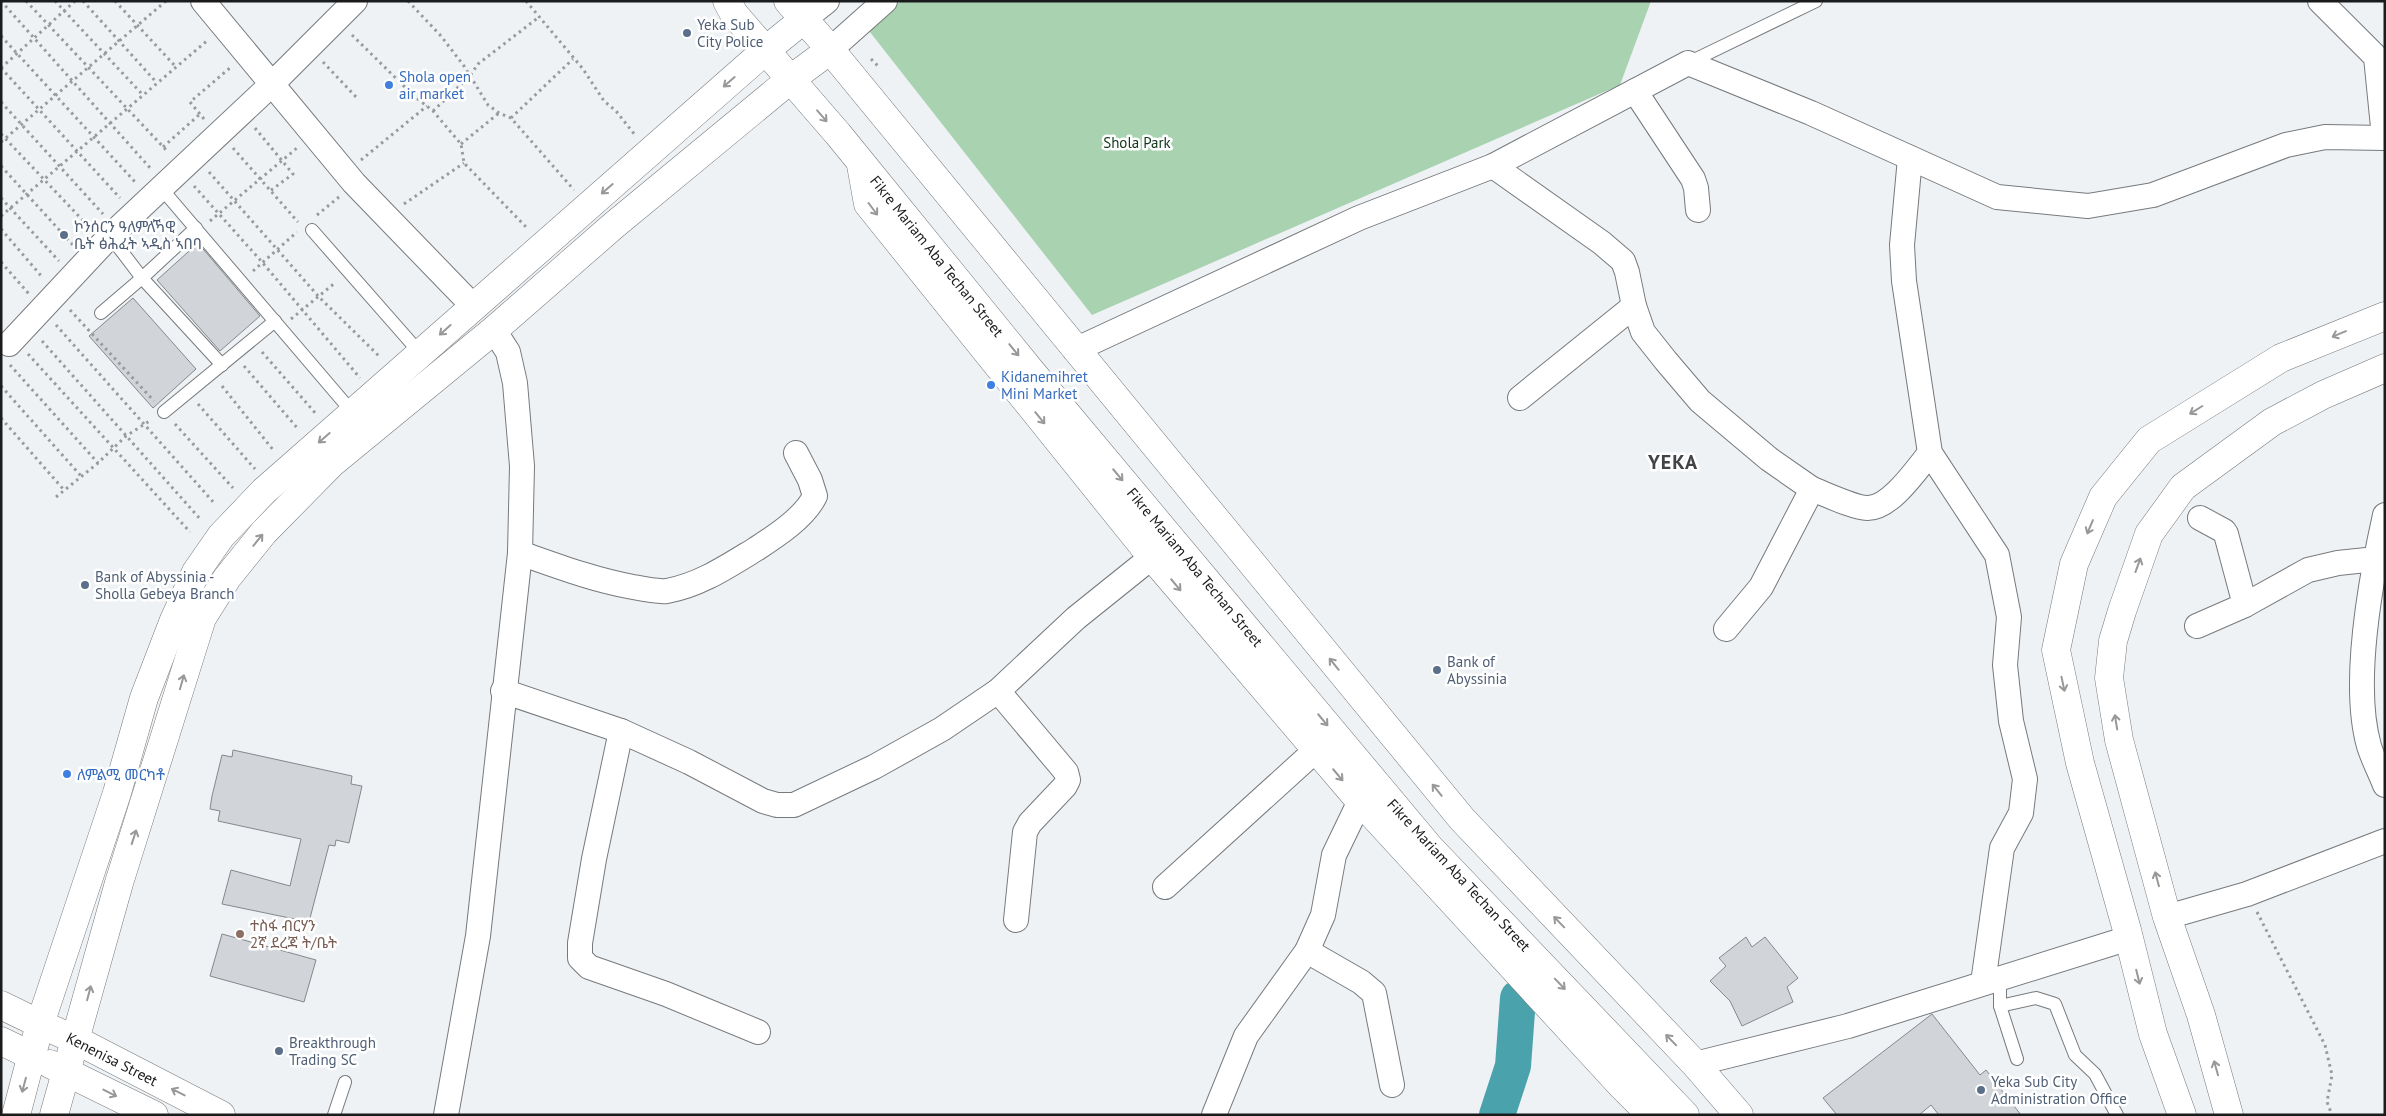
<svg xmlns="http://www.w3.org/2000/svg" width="2386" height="1116" viewBox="0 0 2386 1116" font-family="'PT Sans','Noto Sans Ethiopic',sans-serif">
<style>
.green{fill:#a8d2b0}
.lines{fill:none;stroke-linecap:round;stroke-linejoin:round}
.river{stroke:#4aa3ac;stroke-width:36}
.building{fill:#d1d4d8;stroke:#85888b}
.lane-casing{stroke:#777a7d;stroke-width:14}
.street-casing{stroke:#777a7d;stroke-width:26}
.secondary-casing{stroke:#777a7d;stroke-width:29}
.primary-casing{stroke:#777a7d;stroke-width:29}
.path{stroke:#989b9d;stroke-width:3;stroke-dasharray:2.5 4;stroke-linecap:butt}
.lane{stroke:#fff;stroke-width:12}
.street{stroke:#fff;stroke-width:24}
.secondary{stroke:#fff;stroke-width:28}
.primary{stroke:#fff;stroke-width:28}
.oneway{stroke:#989899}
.service-dot{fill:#5c6f8a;stroke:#fff;stroke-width:2}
.shop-dot{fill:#3f7fe0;stroke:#fff;stroke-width:2}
.education-dot{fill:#8d6e63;stroke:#fff;stroke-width:2}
.labels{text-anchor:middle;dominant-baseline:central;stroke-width:5;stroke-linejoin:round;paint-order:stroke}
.service-label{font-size:15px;fill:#4e5e75;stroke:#fff;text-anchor:start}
.shop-label{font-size:15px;fill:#366cbe;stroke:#fff;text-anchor:start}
.park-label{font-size:15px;fill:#0d3619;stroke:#fff}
.street-label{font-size:15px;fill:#1a1b1d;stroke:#fff}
.education-label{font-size:15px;fill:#785e54;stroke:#fff;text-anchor:start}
.district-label{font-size:20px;font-weight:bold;letter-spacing:1px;fill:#414447;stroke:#fff}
</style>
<rect width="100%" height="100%" fill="#eef2f5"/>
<path class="green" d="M901,1H1651L1620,85L1092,315L866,27Z"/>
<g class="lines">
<path class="river" d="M1497,1115L1513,1066L1518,998"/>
</g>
<g class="building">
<path d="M198,243L260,316L220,351L157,280Z"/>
<path d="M133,298L196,369L153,408L89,336Z"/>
<path d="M233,750L352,776L351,784L362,786L349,843L336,840L335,846L329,845L309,922L222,904L231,870L290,886L301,839L218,821L220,811L210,809L212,796L222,755L232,757Z"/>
<path d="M222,934L316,960L304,1002L210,976Z"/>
<path d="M1746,937L1752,947L1765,937L1798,978L1787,987L1793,1002L1742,1026L1730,1001L1710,981L1726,966L1719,958Z"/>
<path d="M1932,1014L1980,1075L1986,1070L2021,1115H1939L1931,1105L1919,1115H1837L1823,1098Z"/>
</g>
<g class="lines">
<g class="lane-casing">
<g id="lane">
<path d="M1688,63L1816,1"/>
<path d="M161,188L353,413"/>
<path d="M196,228L142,278L222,365"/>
<path d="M312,230L420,353"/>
<path d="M101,313L142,278L110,236"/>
<path d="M164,412L275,321"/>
<path d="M2000,978V1006L2017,1059"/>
<path d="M2000,1006L2036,998L2055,1004L2075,1055L2095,1074L2117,1115"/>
<path d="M334,1115L345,1082"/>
</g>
</g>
<g class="street-casing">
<g id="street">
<path d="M203,1L354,183L473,306"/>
<path d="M2320,1L2376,57L2384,137"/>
<path d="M803,20L827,1"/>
<path d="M830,50L885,1"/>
<path d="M1635,91L1693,179L1696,188L1698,210"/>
<path d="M1910,158L1902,245L1904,281L1930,453L1997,555L2009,617L2005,665L2011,721L2025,779L2021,813L2002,848L1983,983"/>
<path d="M1493,166L1602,243L1623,261L1627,272L1634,306L1643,332L1666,361L1700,401L1769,459L1812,489L1761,587L1726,629"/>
<path d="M9,344L110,236L271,85L355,1"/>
<path d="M1075,350L1359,218L1493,166L1688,63L1811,113L1997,197L2088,206L2153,195L2286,145L2325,137L2385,138"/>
<path d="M1520,398L1634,306"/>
<path d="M1812,489C1825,494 1855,508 1867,508C1890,509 1916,470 1930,453"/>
<path d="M2385,515C2371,578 2351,683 2369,746C2373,759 2380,772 2385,785"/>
<path d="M2200,518L2224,531L2226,534L2245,605"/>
<path d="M520,553C557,566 594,580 633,587C643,589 657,592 667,591C700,585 728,566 756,549C776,536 804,518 815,496L810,480L796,453"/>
<path d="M2197,626L2245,605L2308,570L2338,563L2376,559"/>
<path d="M503,691L621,731L689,762L763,801L777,805H794L874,767L942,729L998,691L1076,618L1152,557"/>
<path d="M998,691L1066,772L1068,780L1065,786L1030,823L1025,832L1016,920"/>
<path d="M621,731L594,859L580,943V958L589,967L666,994L758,1032"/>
<path d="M1165,887L1316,750"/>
<path d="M2167,917L2247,894L2385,841"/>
<path d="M1307,951L1361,982L1374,993L1392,1085"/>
<path d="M1695,1064L1848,1026L2129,938"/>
<path d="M446,1115L478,936L520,553L522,466L515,383L508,352L494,330"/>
<path d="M1214,1115L1246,1036L1307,951L1323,915L1334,855L1360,801"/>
</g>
</g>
<g class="secondary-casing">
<g id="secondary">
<path d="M1,1005L40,1024"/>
<path d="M1,1041L32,1056"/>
<path d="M2182,1115L2153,1034L2127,930L2080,763L2056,650L2074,564L2103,497L2149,440L2281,358L2385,316"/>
<path d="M2229,1115L2201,1015L2167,917L2119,740L2109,678L2113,641L2122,611L2149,534L2183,487L2272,422L2323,395L2385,368"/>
</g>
</g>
<g class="primary-casing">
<g id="primary">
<path d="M727,1L734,14L838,134L1030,370L1430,848L1685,1115"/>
<path d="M788,1L823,41L1462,819L1695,1064L1739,1115"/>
<path d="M861,165L868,204L1152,557L1360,801L1621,1085L1651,1115"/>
<path d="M40,1024L76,1040L221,1115"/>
<path d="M50,1064L154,1115"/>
<path d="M16,1115L40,1024L117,793L144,698L174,620L196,572L221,536L264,491L766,50L803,20"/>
<path d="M54,1115L119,883L190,656L202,618L227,578L264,532L332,463L494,330L613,226L791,79L830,50"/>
</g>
</g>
<g class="path">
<path d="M1,1L151,169"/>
<path d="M26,1L168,152"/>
<path d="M55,1L143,95"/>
<path d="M83,1L157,83"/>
<path d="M115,1L176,67"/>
<path d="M408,1L441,36L464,66L488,105L499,113L511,118L574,190"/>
<path d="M526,1L583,69L604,101L616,111L635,135"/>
<path d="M352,35L414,96L433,111L461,144L464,163L528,229"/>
<path d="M1,36L136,183"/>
<path d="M871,59L880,68"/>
<path d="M323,62L357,98"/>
<path d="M1,68L120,198"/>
<path d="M1,68L75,1"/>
<path d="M1,102L103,214"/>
<path d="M433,111L470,76L478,64L539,17"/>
<path d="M511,118L573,59"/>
<path d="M204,119L190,102L231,67"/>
<path d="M255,128L293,174L270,191"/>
<path d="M1,134L90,228"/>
<path d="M1,142L166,1"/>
<path d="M461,144L499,113"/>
<path d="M163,147L200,114"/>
<path d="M233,148L298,222"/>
<path d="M361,160L427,106"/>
<path d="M1,166L73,245"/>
<path d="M209,172L319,297L381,358"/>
<path d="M194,186L262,262L360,378"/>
<path d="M1,198L59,261"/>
<path d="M404,204L464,163"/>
<path d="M317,215L339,197"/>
<path d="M1,216L208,40"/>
<path d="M210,221L297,148"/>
<path d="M1,229L43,278"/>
<path d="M1,262L29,294"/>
<path d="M253,271L297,232"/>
<path d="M70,310L154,401"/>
<path d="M291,319L336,282"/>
<path d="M56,325L215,504"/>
<path d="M42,341L201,520"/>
<path d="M262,352L317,415"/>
<path d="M28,354L190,532"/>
<path d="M10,365L98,463"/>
<path d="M244,366L299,430"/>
<path d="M1,386L81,476"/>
<path d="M222,386L274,451"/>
<path d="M198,404L255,469"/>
<path d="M1,418L64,490"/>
<path d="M175,424L233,488"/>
<path d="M56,497L98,463L126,436L151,420"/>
<path d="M2257,912L2325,1045L2332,1075L2327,1102L2332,1115"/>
</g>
<use href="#lane" class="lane"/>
<use href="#street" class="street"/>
<use href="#secondary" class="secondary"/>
<use href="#primary" class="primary"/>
</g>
<defs><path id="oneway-shaft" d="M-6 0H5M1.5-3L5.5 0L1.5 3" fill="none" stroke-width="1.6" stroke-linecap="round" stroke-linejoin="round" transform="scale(1.25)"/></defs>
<g class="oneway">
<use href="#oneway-shaft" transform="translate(729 82) rotate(139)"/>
<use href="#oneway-shaft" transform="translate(822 116) rotate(49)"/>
<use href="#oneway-shaft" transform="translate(607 189) rotate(139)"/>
<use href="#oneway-shaft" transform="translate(873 209) rotate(53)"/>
<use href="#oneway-shaft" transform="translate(445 330) rotate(138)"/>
<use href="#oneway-shaft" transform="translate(2339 334) rotate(157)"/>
<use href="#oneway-shaft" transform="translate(1014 350) rotate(51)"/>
<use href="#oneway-shaft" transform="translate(2196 410) rotate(148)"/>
<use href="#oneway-shaft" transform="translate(1040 418) rotate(51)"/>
<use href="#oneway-shaft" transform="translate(324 438) rotate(139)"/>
<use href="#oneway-shaft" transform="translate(1118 475) rotate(50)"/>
<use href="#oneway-shaft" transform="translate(2090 527) rotate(113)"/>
<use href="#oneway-shaft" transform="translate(258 540) rotate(-51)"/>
<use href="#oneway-shaft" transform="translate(2138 565) rotate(-70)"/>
<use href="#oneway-shaft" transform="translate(1176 585) rotate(50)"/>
<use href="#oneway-shaft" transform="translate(1334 664) rotate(-129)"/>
<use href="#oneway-shaft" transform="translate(182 682) rotate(-74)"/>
<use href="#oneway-shaft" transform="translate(2063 684) rotate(78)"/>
<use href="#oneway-shaft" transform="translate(1323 720) rotate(50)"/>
<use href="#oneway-shaft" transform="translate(2116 722) rotate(-99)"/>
<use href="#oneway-shaft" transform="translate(1338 775) rotate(50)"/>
<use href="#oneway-shaft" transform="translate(1437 790) rotate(-129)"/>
<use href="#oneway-shaft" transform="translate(134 837) rotate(-72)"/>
<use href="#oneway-shaft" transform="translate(2157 879) rotate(-105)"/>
<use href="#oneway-shaft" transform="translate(1559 922) rotate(-134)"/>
<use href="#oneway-shaft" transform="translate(2138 977) rotate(76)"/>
<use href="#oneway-shaft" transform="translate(1560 984) rotate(46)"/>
<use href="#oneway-shaft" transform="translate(89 993) rotate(-75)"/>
<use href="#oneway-shaft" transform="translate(1671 1040) rotate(-134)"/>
<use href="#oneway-shaft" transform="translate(2216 1068) rotate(-106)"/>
<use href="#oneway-shaft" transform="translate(24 1085) rotate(105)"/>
<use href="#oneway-shaft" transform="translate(178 1092) rotate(-153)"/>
<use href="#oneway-shaft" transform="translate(110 1093) rotate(27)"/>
</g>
<g class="service-dot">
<circle cx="687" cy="33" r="5"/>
<circle cx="64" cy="235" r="5"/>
<circle cx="85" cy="585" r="5"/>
<circle cx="1437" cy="670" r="5"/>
<circle cx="279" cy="1051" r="5"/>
<circle cx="1981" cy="1090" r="5"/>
</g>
<g class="shop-dot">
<circle cx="389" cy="85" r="5"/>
<circle cx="991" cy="385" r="5"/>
<circle cx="67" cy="774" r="5"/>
</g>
<circle class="education-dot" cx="240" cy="934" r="5"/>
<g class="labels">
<g class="service-label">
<text x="697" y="24">Yeka Sub<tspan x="697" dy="17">City Police</tspan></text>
<text x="74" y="226">ኮንሰርን ዓለምለኻዊ<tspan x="74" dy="17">ቤት ፅሕፈት ኣዲስ ኣበባ</tspan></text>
<text x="95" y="576">Bank of Abyssinia -<tspan x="95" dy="17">Sholla Gebeya Branch</tspan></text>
<text x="1447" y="661">Bank of<tspan x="1447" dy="17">Abyssinia</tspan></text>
<text x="289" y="1042">Breakthrough<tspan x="289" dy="17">Trading SC</tspan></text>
<text x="1991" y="1081">Yeka Sub City<tspan x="1991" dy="17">Administration Office</tspan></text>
</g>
<g class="shop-label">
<text x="399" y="76">Shola open<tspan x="399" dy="17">air market</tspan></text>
<text x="1001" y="376">Kidanemihret<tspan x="1001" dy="17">Mini Market</tspan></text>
<text x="77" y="774">ለምልሚ መርካቶ</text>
</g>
<g class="park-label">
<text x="1137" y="142">Shola Park</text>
</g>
<g class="street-label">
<text transform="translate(937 256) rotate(51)">Fikre Mariam Aba Techan Street</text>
<text transform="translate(1195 567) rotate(50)">Fikre Mariam Aba Techan Street</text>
<text transform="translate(1459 875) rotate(47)">Fikre Mariam Aba Techan Street</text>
<text transform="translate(112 1059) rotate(27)">Kenenisa Street</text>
</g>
<g class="education-label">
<text x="250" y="925">ተስፋ ብርሃን<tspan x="250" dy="17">2ኛ ደረጃ ት/ቤት</tspan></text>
</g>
<g class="district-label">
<text x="1673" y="462">YEKA</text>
</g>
</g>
<rect width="2386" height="1116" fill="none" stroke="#1a1b1d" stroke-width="5"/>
</svg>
